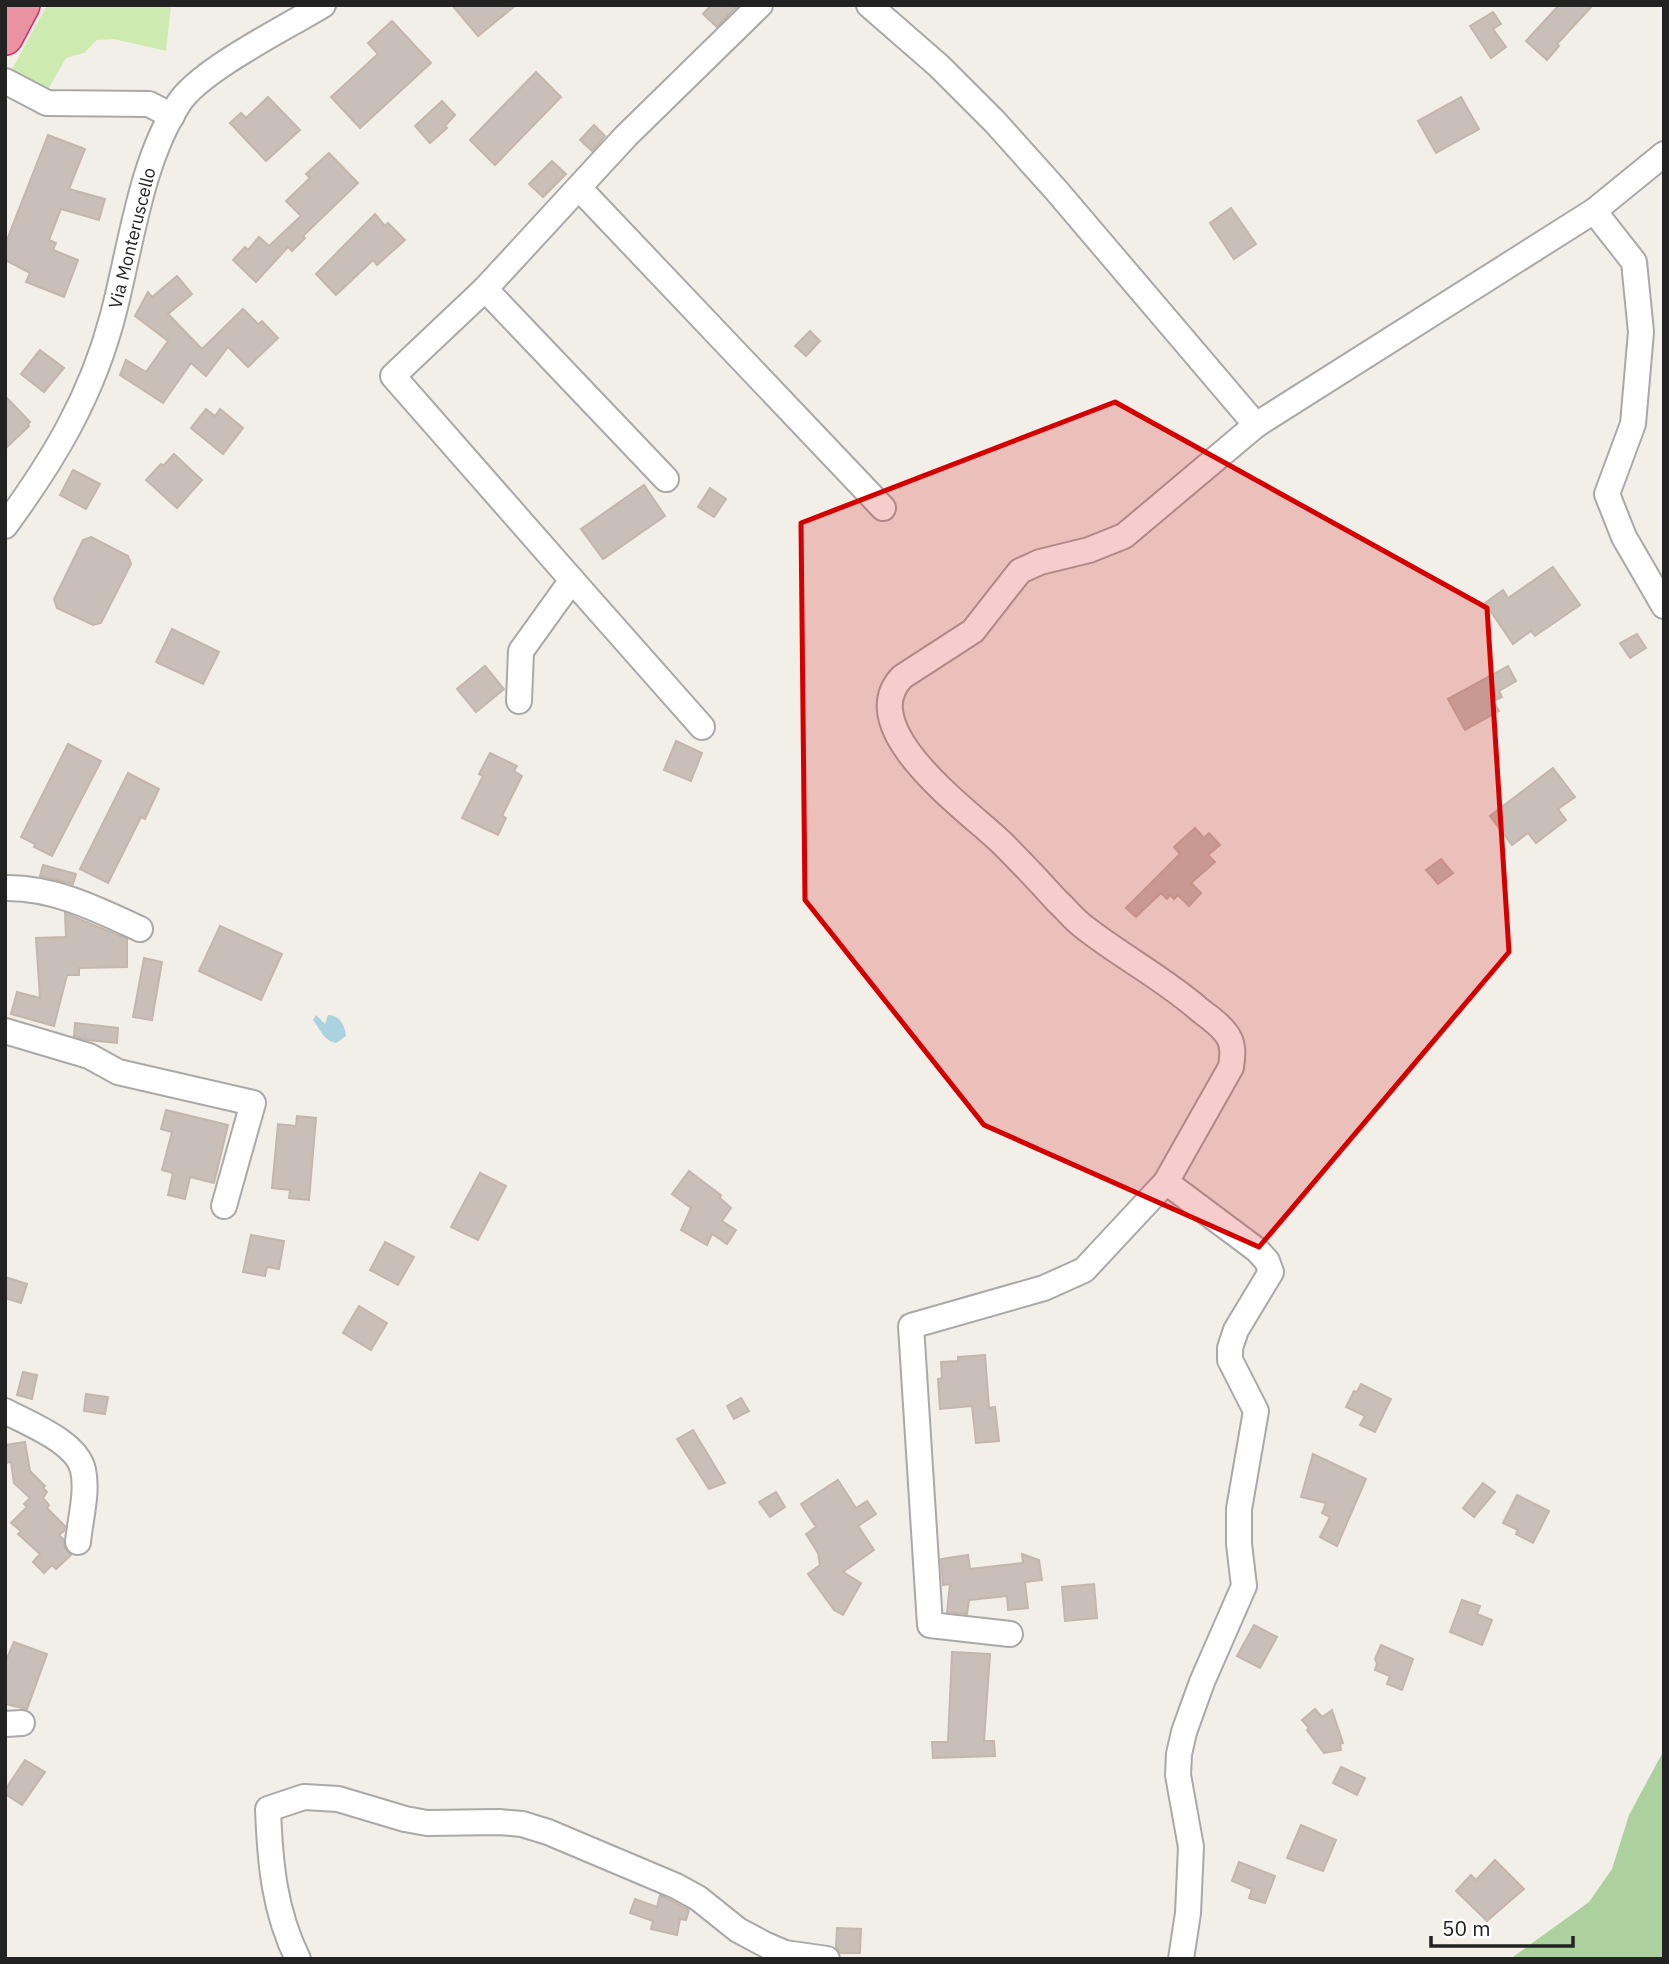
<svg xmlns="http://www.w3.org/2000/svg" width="1669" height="1964" viewBox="0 0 1669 1964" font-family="'IBM Plex Sans',sans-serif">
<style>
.grass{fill:#cdebb0}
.forest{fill:#add19e}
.water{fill:#aad3df}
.building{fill:#c7bfb8;stroke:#c4b6ab;stroke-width:2}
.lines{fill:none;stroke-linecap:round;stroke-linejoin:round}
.minor-casing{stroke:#a9a9a9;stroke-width:28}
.highway-casing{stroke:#dc2a67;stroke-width:38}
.minor{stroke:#fff;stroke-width:24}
.highway{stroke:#e892a2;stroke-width:35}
.marked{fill:#d40000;fill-opacity:0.2;stroke:#d40000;stroke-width:5;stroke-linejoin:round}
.labels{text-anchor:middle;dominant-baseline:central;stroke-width:5;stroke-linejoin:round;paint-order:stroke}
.street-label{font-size:18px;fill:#222;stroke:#fff}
</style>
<rect width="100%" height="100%" fill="#f2efe9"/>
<path class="grass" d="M47,5H171L166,51L114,39L97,40L84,53L66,58L47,91L9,75Z"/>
<path class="forest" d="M1664,1750V1959H1510L1589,1902L1612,1869L1629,1815Z"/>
<path class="water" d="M316,1015L325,1024L328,1015C340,1015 345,1026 346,1036L336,1043C324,1041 320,1029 313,1020Z"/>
<g class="building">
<path d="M452,5H516L478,36Z"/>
<path d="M711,5H738L717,27L703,14Z"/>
<path d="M1559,5H1593L1557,44L1559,46L1547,60L1526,41Z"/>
<path d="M1493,12L1501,24L1493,29L1506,47L1491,58L1470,26Z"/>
<path d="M392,21L431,63L360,128L331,97L378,54L368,43Z"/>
<path d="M536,72L561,97L495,165L470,140Z"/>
<path d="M268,97L300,130L266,161L230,123L241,113L246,118Z"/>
<path d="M1461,97L1479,129L1436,153L1418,121Z"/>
<path d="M442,101L455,115L445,126L447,128L430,143L415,126Z"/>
<path d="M594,125L605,136L592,151L580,140Z"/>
<path d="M48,135L85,149L69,189L105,199L99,220L61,209L49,240L56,243L53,250L78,260L64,297L26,282L30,273L5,260V245Z"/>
<path d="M329,153L358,183L303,236L305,238L292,251L288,247L256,282L233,260L245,247L248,250L259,237L269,246L301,216L286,201L310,178L306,174Z"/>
<path d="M552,161L566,174L543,197L529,184Z"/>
<path d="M1231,208L1256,244L1234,259L1210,223Z"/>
<path d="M375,214L385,226L388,223L405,240L377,265L373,260L336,295L316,274Z"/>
<path d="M177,276L192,294L168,314L202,349L243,309L258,324L262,321L278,338L248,367L228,347L206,376L191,363L163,403L120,375L126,360L146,372L168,341L135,316L148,292L152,297Z"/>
<path d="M810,331L820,341L806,356L795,346Z"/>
<path d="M40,350L64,368L44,392L21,374Z"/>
<path d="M5,396L30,422L28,424L29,426L5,449Z"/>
<path d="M206,409L215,416L220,409L243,428L223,454L191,428Z"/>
<path d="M174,454L202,480L177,508L146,480L161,464L163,466Z"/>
<path d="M73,470L100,484L86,509L60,495Z"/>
<path d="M644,485L665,516L603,559L581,529Z"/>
<path d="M710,488L726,499L714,517L698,507Z"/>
<path d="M91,537L128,556L131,564L101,623L93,625L57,608L54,599L83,540Z"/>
<path d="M1553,567L1580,605L1535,636L1531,631L1513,644L1485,603L1503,590L1508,598Z"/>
<path d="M172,629L219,652L203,684L156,662Z"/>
<path d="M1637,634L1646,648L1630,658L1620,643Z"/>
<path d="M485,666L504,689L476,712L457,689Z"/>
<path d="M1508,666L1516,681L1499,691L1502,697L1493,701L1499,711L1465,730L1448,699Z"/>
<path d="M676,741L702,753L691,781L664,770Z"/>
<path d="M68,744L101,761L52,856L34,847L35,844L21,837Z"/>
<path d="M490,753L517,766L514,771L522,776L502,816L506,818L498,835L462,818L483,776L479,774Z"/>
<path d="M1553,768L1575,797L1558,809L1566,820L1536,843L1528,833L1512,845L1490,816Z"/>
<path d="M128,773L159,789L145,819L141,817L108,883L80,869Z"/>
<path d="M1195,828L1204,838L1209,833L1220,845L1208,855L1215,862L1191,883L1201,893L1189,906L1178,895L1174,899L1170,895L1167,899L1161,893L1136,917L1126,908L1180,854L1174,847Z"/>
<path d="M1441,859L1453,873L1438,884L1426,870Z"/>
<path d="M43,865L76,874L73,884L40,876Z"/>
<path d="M65,913L127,939V967L79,968V975H67L54,1026L11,1014L17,992L40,998L36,938L66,937Z"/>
<path d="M220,926L282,954L261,1000L199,971Z"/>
<path d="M144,958L162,962L152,1020L133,1017Z"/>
<path d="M75,1023L118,1028L117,1043L88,1040L74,1036Z"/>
<path d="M166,1110L228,1125L214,1183L190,1177L185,1199L168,1195L173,1173L162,1170L172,1132L161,1129Z"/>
<path d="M297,1116L316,1118L309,1200L289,1198L290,1190L272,1188L278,1124L296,1126Z"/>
<path d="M689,1171L721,1195L720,1198L731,1208L722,1221L736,1230L727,1244L712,1234L707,1245L681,1230L691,1208L672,1194Z"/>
<path d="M480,1173L506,1186L478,1240L451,1227Z"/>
<path d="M251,1235L284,1241L279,1269L267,1267L265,1276L243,1272Z"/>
<path d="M385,1242L414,1257L398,1285L370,1270Z"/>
<path d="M5,1277L27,1284L21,1303L5,1298Z"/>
<path d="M359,1306L387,1323L371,1350L343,1333Z"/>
<path d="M985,1355L989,1408L995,1407L999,1441L976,1443L972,1406L940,1409L938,1379L942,1378L941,1362L958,1361V1357Z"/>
<path d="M23,1372L37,1375L32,1399L17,1395Z"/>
<path d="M1361,1384L1391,1399L1375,1432L1360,1425L1365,1416L1346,1407L1354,1391L1357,1392Z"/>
<path d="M86,1394L108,1397L105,1414L84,1411Z"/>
<path d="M741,1398L749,1411L734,1419L727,1406Z"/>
<path d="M693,1430L725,1483L709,1489L677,1439Z"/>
<path d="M25,1442L30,1471L45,1486L43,1488L47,1492L43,1498L49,1505L47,1508L65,1526L64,1531L59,1535L63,1539L65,1548L71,1555L56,1569L52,1565L44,1573L33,1562L40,1554L18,1534L21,1531L11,1523L27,1507L24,1504L30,1498L14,1483L11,1462L5,1463V1445Z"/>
<path d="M1313,1454L1366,1479L1337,1546L1320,1537L1330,1517L1322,1513L1326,1503L1301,1497Z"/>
<path d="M838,1480L856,1508L867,1501L876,1514L858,1526L874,1550L843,1572L861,1583L843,1615L834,1610L808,1574L820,1565L818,1553L806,1534L816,1527L801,1504Z"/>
<path d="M1483,1483L1495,1492L1474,1517L1463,1508Z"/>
<path d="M776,1492L785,1507L770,1517L759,1502Z"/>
<path d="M1517,1495L1549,1511L1533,1543L1516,1534L1518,1530L1503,1523Z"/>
<path d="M1022,1554L1039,1560L1042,1580L1025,1582L1028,1608L1008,1610L1007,1596L969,1600L967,1614L947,1612L950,1584L943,1585L941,1559L968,1555L970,1569L1023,1563Z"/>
<path d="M1094,1584L1097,1618L1065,1621L1062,1587Z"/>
<path d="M1462,1600L1480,1606L1477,1614L1492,1620L1482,1645L1450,1632Z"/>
<path d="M1254,1625L1277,1637L1260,1668L1237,1656Z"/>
<path d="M14,1642L47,1654L27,1709L5,1704V1663Z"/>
<path d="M1381,1645L1413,1659L1402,1690L1387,1684L1390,1676L1375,1670L1377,1664L1375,1659Z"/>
<path d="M952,1652L990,1654L984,1741H994L995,1756L933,1758L932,1742H948Z"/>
<path d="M1315,1709L1322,1717L1332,1710L1343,1743L1340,1744L1341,1750L1324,1753L1307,1730L1309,1728L1302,1720Z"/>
<path d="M25,1760L45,1772L22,1805L5,1794V1790Z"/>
<path d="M1341,1767L1365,1778L1357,1795L1333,1783Z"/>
<path d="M1301,1825L1336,1840L1323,1871L1287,1858Z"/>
<path d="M1495,1860L1524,1889L1487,1921L1456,1891L1471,1875L1476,1880Z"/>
<path d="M1239,1862L1275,1876L1265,1903L1249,1898L1252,1889L1232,1881Z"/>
<path d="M660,1895L689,1910L686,1920L680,1919L677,1935L651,1929L653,1921L630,1913L635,1899L657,1907Z"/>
<path d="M837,1928L861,1929L860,1953H840L836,1947Z"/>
</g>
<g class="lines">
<g class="minor-casing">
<g id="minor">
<path d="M869,5L939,66L995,122L1056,190L1256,425"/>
<path d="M5,81L47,103L149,104L172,116"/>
<path d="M1664,154L1594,211L1634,262L1641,332L1633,424L1607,494L1624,537L1664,606"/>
<path d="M579,188L883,508"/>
<path d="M485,289L666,479"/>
<path d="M5,526C54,459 92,396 113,315C131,247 140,163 179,103C200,70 287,27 323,5"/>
<path d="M572,580L702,727"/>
<path d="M519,701L521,651L572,580L393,376L485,289L626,136L760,5"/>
<path d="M5,888C53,887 97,909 140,929"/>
<path d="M5,1031L89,1056L118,1072L253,1103L224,1206"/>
<path d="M1166,1182L1257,1250L1267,1261L1271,1272L1236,1330L1230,1348V1360L1256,1411L1239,1509V1544L1244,1586L1202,1682L1184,1732L1179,1754L1178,1775L1191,1847L1188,1913L1181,1959"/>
<path d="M5,1411C29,1424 77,1442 83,1470C88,1492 80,1520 78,1542"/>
<path d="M1010,1634L930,1625L911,1326L1044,1288L1084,1270L1166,1182L1231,1067C1233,1054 1234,1042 1225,1032C1219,1024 1209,1017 1201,1011C1165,979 1122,957 1084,927C1074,920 1066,909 1057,901C1039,881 1021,862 1002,843C969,811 852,729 902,677L973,631L1020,571L1040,562L1089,550L1124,536L1256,425L1594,211"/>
<path d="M5,1724L22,1723"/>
<path d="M298,1959C274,1911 270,1862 268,1809L304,1797L338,1799L405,1819L427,1823L499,1822L522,1824L548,1832L676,1886L698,1898L738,1930L766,1945L785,1953L827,1959"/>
</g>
</g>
<g class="highway-casing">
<path id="highway" d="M5,37L22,5"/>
</g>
<use href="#minor" class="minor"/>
<use href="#highway" class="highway"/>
</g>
<path class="marked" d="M1115,402L1487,608L1509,952L1259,1247L984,1125L805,900L801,523Z"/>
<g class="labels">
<g class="street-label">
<text transform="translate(132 238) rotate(-76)">Via Monteruscello</text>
</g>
</g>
<rect width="1669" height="1964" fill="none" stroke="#222222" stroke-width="14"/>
<path d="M1431 1936v10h142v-10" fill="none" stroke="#222222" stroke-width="3.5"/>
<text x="1442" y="1936" font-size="21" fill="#222222" stroke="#ffffff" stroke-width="5" paint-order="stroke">50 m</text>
</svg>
